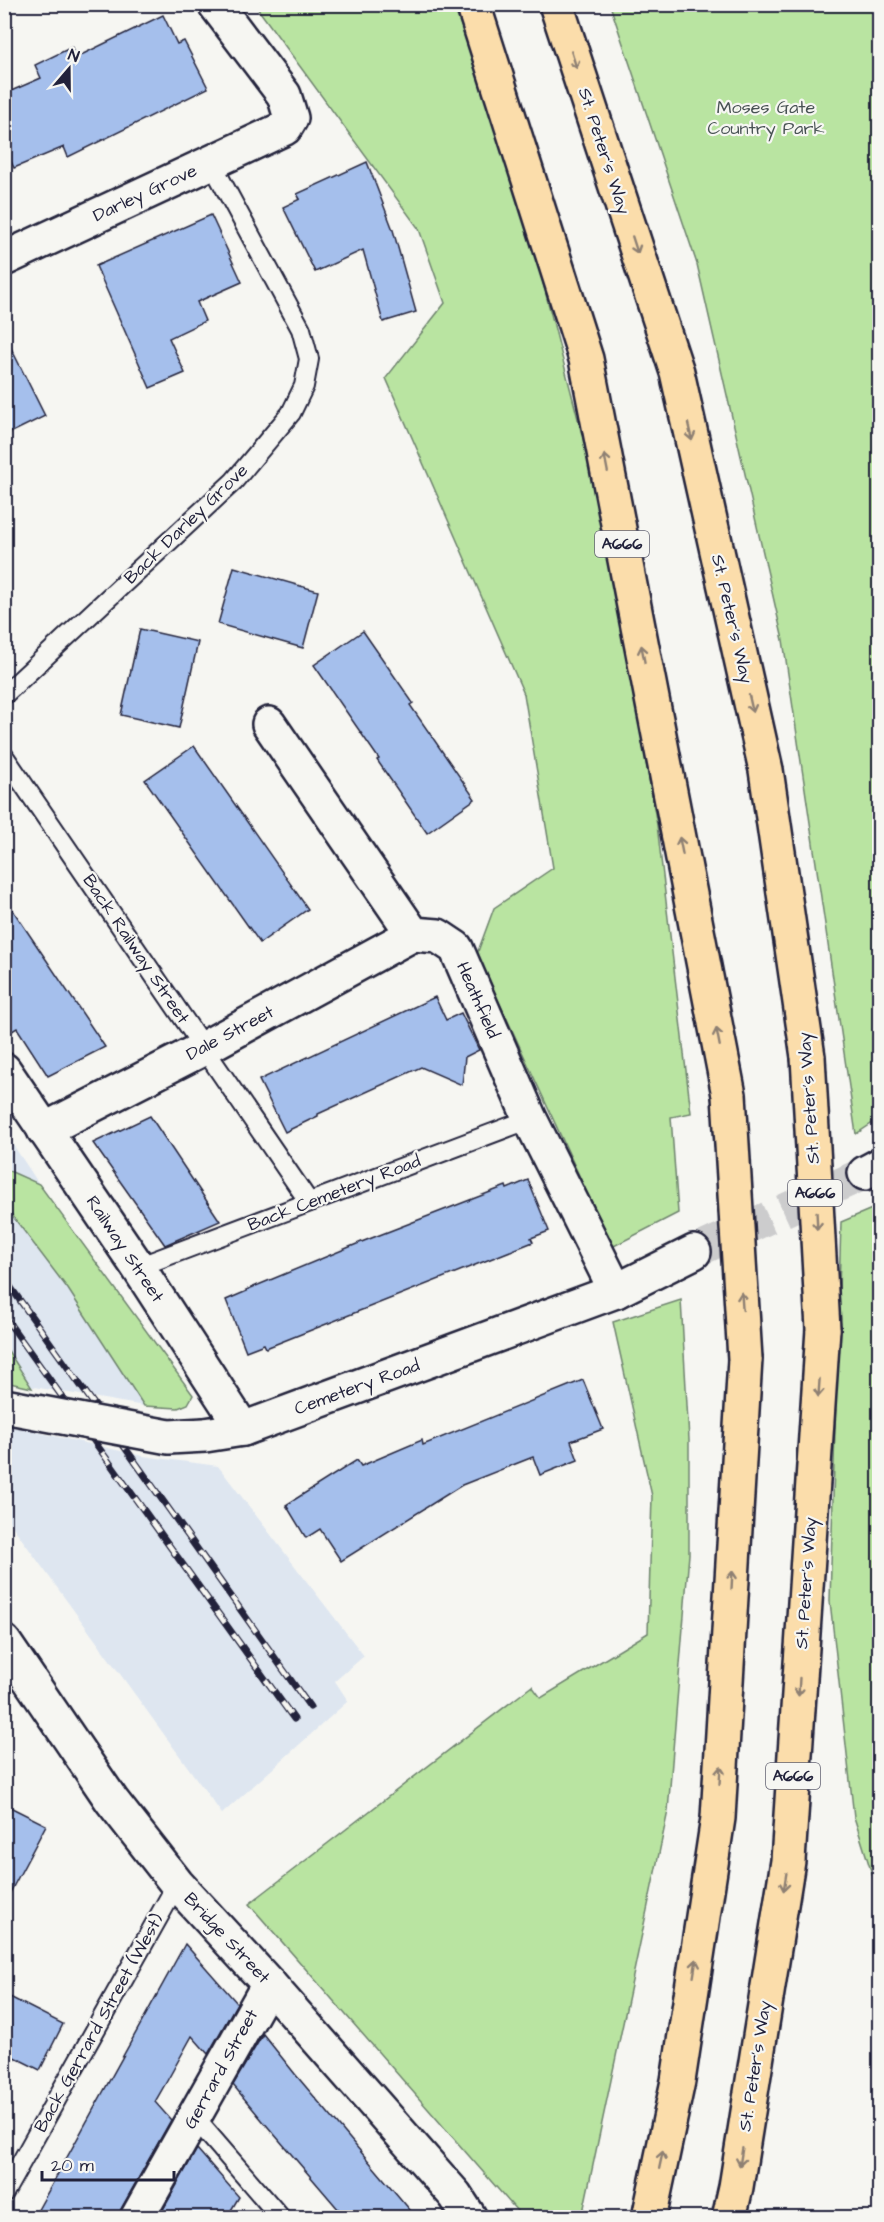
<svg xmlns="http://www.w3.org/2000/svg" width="884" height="2222" viewBox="0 0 884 2222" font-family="'Architects Daughter',sans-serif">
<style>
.built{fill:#dee6f0}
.green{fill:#b9e4a1;stroke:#6e836e;stroke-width:1.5}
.building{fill:#a5bfec;stroke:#22223b;stroke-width:1.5}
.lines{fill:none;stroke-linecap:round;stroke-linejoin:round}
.street-tunnel{stroke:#cccccd;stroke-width:33;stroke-dasharray:33 16;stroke-linecap:butt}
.lane-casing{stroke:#22223b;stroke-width:22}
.street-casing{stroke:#22223b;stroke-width:38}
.highway-casing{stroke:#22223b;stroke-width:38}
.lane{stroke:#f6f6f2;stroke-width:18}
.street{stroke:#f6f6f2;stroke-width:33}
.highway{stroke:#fbddab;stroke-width:33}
.rail-casing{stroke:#22223b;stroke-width:7}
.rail{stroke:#f6f6f2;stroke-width:4.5;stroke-dasharray:14;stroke-linecap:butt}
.street-bridge-casing{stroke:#22223b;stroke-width:38;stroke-linecap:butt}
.highway-bridge-casing{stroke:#22223b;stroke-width:38;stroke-linecap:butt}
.street-bridge{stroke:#f6f6f2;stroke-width:33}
.highway-bridge{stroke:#fbddab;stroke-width:33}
.oneway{stroke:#8e8073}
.labels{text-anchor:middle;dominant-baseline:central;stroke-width:4.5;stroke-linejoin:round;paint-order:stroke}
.shield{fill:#f6f6f2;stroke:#626272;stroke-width:1.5}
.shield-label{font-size:16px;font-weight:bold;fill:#22223b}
.park-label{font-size:18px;fill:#485254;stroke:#f6f6f2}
.street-label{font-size:18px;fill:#22223b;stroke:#f6f6f2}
</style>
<rect width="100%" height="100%" fill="#f6f6f2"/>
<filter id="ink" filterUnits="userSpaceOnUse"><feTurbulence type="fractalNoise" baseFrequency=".0167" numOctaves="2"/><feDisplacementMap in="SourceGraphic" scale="12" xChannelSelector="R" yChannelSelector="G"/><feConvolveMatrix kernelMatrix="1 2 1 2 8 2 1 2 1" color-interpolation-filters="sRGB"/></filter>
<g filter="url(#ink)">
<g class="built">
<path d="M4,1131L39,1184L193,1395L188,1404L178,1408L144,1406L5,1382Z"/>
<path d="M5,1425L143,1456L218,1466L364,1656L335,1681L348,1701L222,1814L5,1516Z"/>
</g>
<g class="green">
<path d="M255,5H453L476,64L542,279L603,516L657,825L691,1113L671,1117L678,1213L612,1247L477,954L494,908L553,868L524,694L386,378L445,303L419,229Z"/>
<path d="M610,5H879L880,1118L856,1134L783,640L697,264Z"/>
<path d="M5,1169L39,1184L193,1395L188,1404L178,1408L144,1406L68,1289L5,1206Z"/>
<path d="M879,1206V1896L854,1817L830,1601L841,1222Z"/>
<path d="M681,1300L689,1440V1554L668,1811L582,2217H515L518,2212L249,1904L532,1686L541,1698L648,1633L652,1496L613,1322Z"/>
<path d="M4,1346H5L32,1388L5,1382Z"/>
</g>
<g class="building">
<path d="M163,15L177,44L184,41L208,88L68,157L64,147L14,168L4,146V94L41,78L35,65L72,47L77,57Z"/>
<path d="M367,162L393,230L416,312L383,322L363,250L315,272L283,207L300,199L297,194Z"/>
<path d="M211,215L242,282L197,302L205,321L169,338L185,373L150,388L96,266Z"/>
<path d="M4,334L45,416L4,436Z"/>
<path d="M234,567L318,591L303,648L218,624Z"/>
<path d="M140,629L198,642L179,728L121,715Z"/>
<path d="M363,631L413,703L410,705L475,799L427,833L377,760L379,759L314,665Z"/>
<path d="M194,746L308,909L260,943L145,780Z"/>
<path d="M4,897L105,1047L48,1076L17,1028L4,1036Z"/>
<path d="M435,997L446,1020L461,1013L479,1050L465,1057L462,1085L421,1067L318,1114V1116L285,1132L259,1080Z"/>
<path d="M150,1116L220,1221L165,1245L93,1143Z"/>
<path d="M528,1180L549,1231L531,1238L533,1242L266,1348L264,1344L246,1351L226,1300L247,1291L246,1290L364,1241L506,1186L507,1189Z"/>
<path d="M583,1380L603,1429L571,1441L578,1460L540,1475L533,1457L462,1485L341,1561L320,1529L306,1538L286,1505L357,1460L361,1466L422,1440L423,1445Z"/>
<path d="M4,1804L46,1825L4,1904Z"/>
<path d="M185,1944L237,2003L208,2054L192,2036L167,2081L155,2102L171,2120L121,2209L118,2217H34Z"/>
<path d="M4,1994L63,2024L40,2070L4,2052Z"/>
<path d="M263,2034L295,2074L416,2217H345L262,2120L233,2085Z"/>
<path d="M197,2149L239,2197L227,2217H159Z"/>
</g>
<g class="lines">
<path class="street-tunnel" d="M694,1252L865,1173"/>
<g class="lane-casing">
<g id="lane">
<path d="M4,695L234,481L291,413L304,386L309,359L301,329L211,162"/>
<path d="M4,756L309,1202"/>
<path d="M138,1267L530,1119"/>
<path d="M194,2117L281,2218"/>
<path d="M4,2193L177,1884"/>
</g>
</g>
<g class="street-casing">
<g id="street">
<path d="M4,259L285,128L291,118L284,95L215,4"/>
<path d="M269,724L413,934L438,936L456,948L530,1119L616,1291"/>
<path d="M4,1070L138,1267L243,1429"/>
<path d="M44,1130L204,1048L413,934"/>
<path d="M865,1173L880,1165"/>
<path d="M205,1435L243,1429L616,1291L694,1252"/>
<path d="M4,1642L112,1801L177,1884L269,1984L455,2195L470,2218"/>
<path d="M137,2218L269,1984"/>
</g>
</g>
<g class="highway-casing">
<g id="highway">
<path d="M473,4L586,359L729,1095"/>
<path d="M556,4L677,372L766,770L808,1057"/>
<path d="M649,2218L678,2081L718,1818L745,1359"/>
<path d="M729,2218L736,2187L788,1861L823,1329"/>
</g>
</g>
<use href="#lane" class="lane"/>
<use href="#street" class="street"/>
<use href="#highway" class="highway"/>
<g class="rail-casing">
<g id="rail">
<path d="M4,1278L310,1707"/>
<path d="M4,1316L294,1719"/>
</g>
</g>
<use href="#rail" class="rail"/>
<g class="street-bridge-casing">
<path id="street-bridge" d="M4,1406L169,1437L205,1435"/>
</g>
<g class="highway-bridge-casing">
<g id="highway-bridge">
<path d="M808,1057L823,1329"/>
<path d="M729,1095L745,1359"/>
</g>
</g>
<use href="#street-bridge" class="street-bridge"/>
<use href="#highway-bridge" class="highway-bridge"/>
</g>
<defs><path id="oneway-shaft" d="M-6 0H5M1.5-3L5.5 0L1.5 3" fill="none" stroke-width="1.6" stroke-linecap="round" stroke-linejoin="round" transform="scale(1.5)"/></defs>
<g class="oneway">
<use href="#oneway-shaft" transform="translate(574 60) rotate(72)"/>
<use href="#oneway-shaft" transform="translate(635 245) rotate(72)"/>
<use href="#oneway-shaft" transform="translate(690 432) rotate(77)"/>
<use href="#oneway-shaft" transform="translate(606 463) rotate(-101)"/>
<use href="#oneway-shaft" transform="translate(643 654) rotate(-101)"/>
<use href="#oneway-shaft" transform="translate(751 704) rotate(77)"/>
<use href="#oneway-shaft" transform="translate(681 846) rotate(-101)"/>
<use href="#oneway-shaft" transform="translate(718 1037) rotate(-101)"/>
<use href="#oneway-shaft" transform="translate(817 1221) rotate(87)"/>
<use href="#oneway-shaft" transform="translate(742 1301) rotate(-94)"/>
<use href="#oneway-shaft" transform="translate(819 1388) rotate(94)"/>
<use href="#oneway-shaft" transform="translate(732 1580) rotate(-87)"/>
<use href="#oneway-shaft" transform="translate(799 1687) rotate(93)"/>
<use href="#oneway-shaft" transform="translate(720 1775) rotate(-87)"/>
<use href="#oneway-shaft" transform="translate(785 1882) rotate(99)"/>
<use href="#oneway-shaft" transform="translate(695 1968) rotate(-81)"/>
<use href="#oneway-shaft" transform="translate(741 2157) rotate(99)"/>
<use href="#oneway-shaft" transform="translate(661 2160) rotate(-78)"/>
</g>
</g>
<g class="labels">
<g class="shield">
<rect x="595" y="531" width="54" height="26" rx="4.5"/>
<rect x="788" y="1180" width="54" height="26" rx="4.5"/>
<rect x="766" y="1763" width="54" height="26" rx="4.5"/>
</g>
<g class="shield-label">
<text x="622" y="544">A666</text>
<text x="815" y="1193">A666</text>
<text x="793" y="1776">A666</text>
</g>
<g class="park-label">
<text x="766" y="107">Moses Gate<tspan x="766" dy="21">Country Park</tspan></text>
</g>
<g class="street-label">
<text transform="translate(604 151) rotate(72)">St. Peter's Way</text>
<text transform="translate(145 193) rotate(-25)">Darley Grove</text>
<text transform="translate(186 524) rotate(-44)">Back Darley Grove</text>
<text transform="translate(732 619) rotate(77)">St. Peter's Way</text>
<text transform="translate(136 949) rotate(56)">Back Railway Street</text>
<text transform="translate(478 1000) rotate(66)">Heathfield</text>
<text transform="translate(230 1033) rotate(-28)">Dale Street</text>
<text transform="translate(809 1098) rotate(-94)">St. Peter's Way</text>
<text transform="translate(334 1193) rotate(-21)">Back Cemetery Road</text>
<text transform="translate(125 1249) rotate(56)">Railway Street</text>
<text transform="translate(357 1387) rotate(-20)">Cemetery Road</text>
<text transform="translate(806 1583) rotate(-86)">St. Peter's Way</text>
<text transform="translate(227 1938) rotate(47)">Bridge Street</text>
<text transform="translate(99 2023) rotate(-61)">Back Gerrard Street (West)</text>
<text transform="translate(755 2066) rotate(-81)">St. Peter's Way</text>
<text transform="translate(221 2069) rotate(-61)">Gerrard Street</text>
</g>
</g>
<rect width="884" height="2222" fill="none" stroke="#f6f6f2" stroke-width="24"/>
<rect x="12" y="12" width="860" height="2198" fill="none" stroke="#22223b" stroke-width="2" filter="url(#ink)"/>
<g transform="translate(69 69) rotate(20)" stroke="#f6f6f2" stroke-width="4.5" paint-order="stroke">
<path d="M0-4.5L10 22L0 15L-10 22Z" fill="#22223b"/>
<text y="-9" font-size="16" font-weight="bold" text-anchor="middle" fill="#22223b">N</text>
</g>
<path d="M42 2171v9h132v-9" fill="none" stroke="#22223b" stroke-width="3"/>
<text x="51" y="2171" font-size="18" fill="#22223b" stroke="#f6f6f2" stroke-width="4.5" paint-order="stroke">20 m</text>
</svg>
